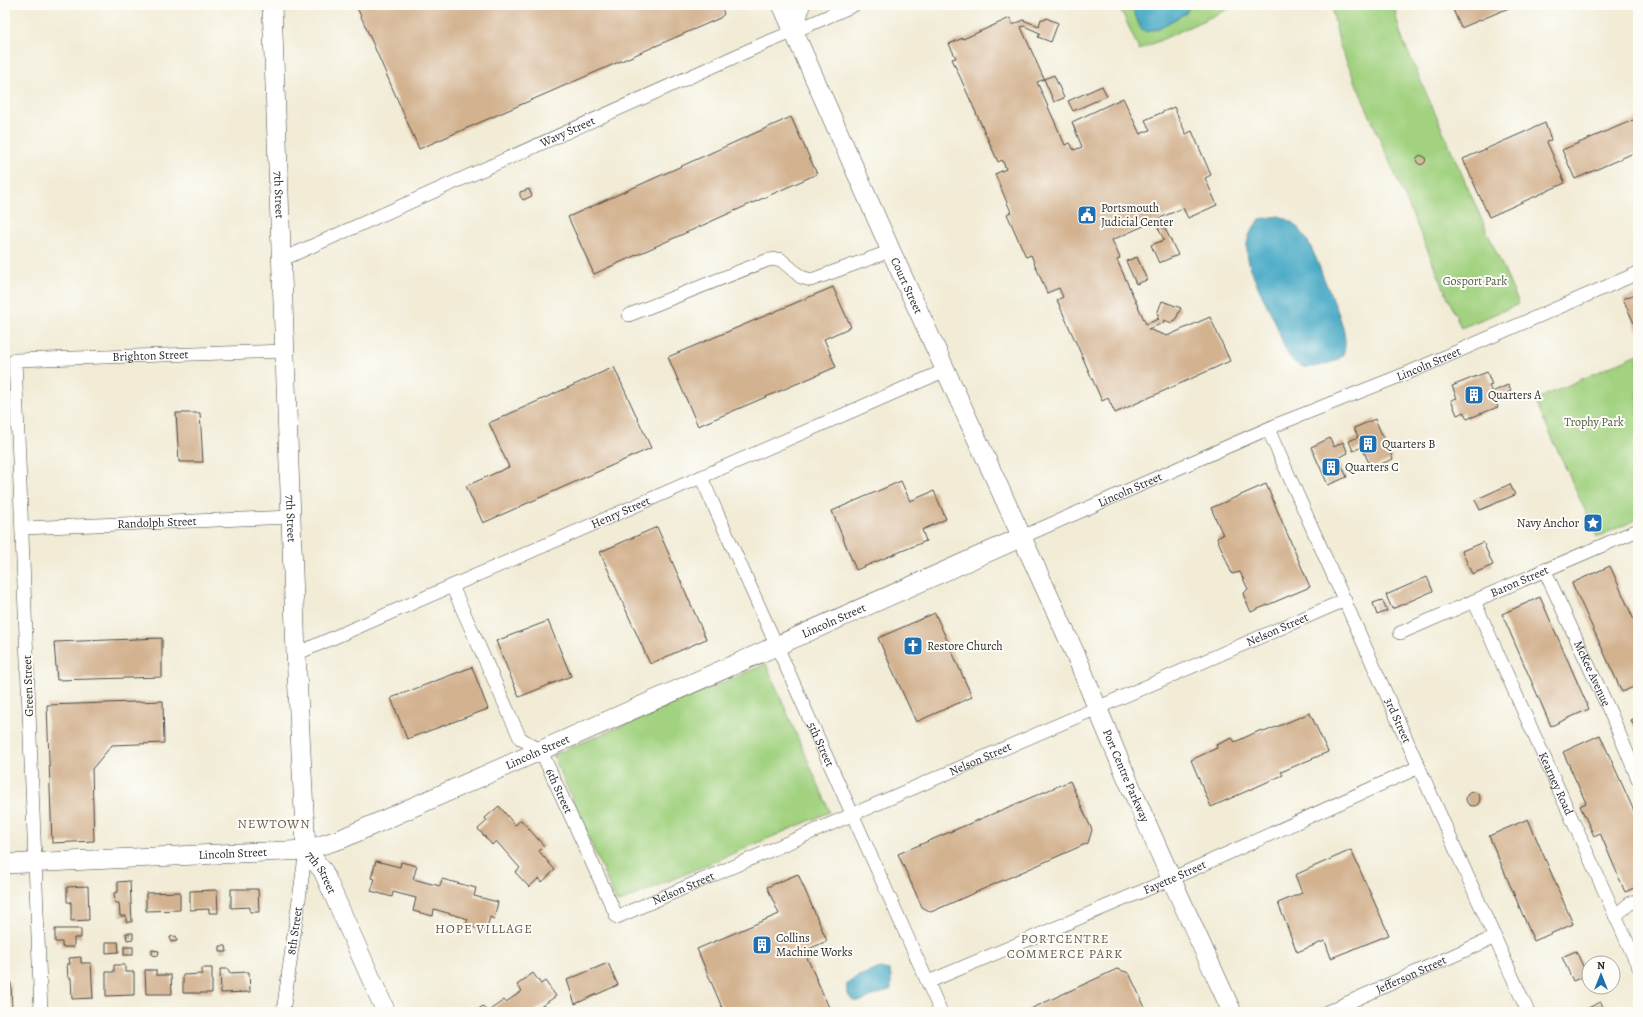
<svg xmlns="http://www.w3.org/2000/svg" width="1643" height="1017" viewBox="0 0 1643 1017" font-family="Alegreya,serif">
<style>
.built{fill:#ead8ba}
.green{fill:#a2d280;stroke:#667e56}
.water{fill:#44a8c4;stroke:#386a78}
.building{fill:#d3b290}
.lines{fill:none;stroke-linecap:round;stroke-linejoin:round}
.street-casing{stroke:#494845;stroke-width:14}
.secondary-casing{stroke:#494845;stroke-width:20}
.street{stroke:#fff;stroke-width:13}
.secondary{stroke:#fff;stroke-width:19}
.labels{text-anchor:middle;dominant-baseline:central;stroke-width:4;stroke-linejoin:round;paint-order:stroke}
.street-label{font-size:12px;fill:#2b2b2b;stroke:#fdfcf7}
.poi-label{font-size:12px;fill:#2b2b2b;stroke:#fdfcf7;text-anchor:start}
.park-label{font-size:12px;fill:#4f5d44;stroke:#fdfcf7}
.neighbourhood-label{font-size:13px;letter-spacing:1px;fill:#665a4e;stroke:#fdfcf7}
</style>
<rect width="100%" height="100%" fill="#fdfcf7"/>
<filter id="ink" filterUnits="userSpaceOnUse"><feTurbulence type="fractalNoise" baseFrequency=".025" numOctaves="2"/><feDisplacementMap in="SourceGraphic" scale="8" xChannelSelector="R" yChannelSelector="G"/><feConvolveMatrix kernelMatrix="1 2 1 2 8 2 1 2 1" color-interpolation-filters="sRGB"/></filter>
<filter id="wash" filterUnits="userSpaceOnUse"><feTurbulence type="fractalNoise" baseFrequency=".012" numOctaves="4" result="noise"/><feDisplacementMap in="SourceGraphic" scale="16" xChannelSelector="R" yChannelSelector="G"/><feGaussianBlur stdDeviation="0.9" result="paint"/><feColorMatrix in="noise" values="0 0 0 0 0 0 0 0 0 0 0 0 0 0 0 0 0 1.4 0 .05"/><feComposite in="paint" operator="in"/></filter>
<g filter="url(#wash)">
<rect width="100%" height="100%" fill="#f2ecd7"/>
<path class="built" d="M5,585L9,704H5Z"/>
<g class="green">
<path d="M1119,5H1131L1141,29L1159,28L1186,13L1190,5H1237L1139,50Z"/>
<path d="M1334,5H1395L1396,17L1401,36L1519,304L1461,328L1340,46L1333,14Z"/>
<path d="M1638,354V519L1597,537L1535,400Z"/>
<path d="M766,664L830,812L617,903L553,755Z"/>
</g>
<g class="water">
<path d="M1131,5H1190L1186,13L1159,28L1147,32L1141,29Z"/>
<path d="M1279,216C1305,223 1315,256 1324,279C1331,296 1352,337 1343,354C1339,361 1330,363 1323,365C1313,368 1302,369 1294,362C1284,353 1281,336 1276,324C1267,302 1241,263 1248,239C1250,231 1256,224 1260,219Z"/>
<path d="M880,968L889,970L891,976V989C885,993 879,994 872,996C868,998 864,1001 860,1001C849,1003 846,992 847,984L856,977Z"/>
</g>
<g id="blocks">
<g class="building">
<path d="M356,5H721L724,14L720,18L419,149Z"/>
<path d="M1451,5H1516L1461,28Z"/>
<path d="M1010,18L1013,25L1023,20L1039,26L1041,19L1045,20L1046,18L1058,23L1051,42L1038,37L1040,33L1024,26L1021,27L1044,79L1037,82L1065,145L1070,143L1074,150L1082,147L1072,122L1123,98L1140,134L1150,130L1145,120L1174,107L1186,134L1192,131L1211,175L1205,178L1217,205L1188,218L1183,208L1160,218L1178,255L1159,263L1151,245L1164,240L1155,221L1112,240L1120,258L1117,260L1146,324L1159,319L1157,318L1159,315L1157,314L1162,301L1181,308L1175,321L1173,320L1172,323L1164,320L1163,323L1148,329L1167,336L1210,317L1230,361L1115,413L1108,398L1102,401L1057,300L1063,297L1059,288L1047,293L1031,255L1026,257L1007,214L1011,212L995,174L1006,169L1002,160L998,162L952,59L956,58L949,44L963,38V39Z"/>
<path d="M1054,75L1064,98L1054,102L1044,79Z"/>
<path d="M1102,86L1107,96L1073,111L1068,101Z"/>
<path d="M791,117L817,174L594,274L568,217Z"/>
<path d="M1638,118V151L1575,179L1562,150Z"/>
<path d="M1545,123L1551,140L1547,142L1565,183L1489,217L1463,159Z"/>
<circle cx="1421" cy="160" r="4.5"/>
<path d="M529,189L532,196L523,200L520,196V192Z"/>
<path d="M1137,257L1147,280L1136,284L1126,261Z"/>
<path d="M833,287L851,327L824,339L836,367L698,426L668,357Z"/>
<path d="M1638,293V332L1623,299Z"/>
<path d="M614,367L651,448L483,523L466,486L509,467L489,423Z"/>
<path d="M1487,372L1492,385L1489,386L1492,392L1508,385L1511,391L1494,399L1498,407L1467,419L1464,412L1457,415L1451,400L1457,398L1452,386Z"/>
<path d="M176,413H200L203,462H179Z"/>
<path d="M1375,419L1393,459L1371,468L1362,447L1353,451L1349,441L1358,437L1354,428Z"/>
<path d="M1330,438L1334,447L1343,442L1348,453L1338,458L1347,477L1328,485L1311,447Z"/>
<path d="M901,481L910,501L934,491L946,519L922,530L926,541L856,570L832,511Z"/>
<path d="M1266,484L1310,587L1251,612L1243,594L1248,589L1240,572L1232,574L1217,538L1223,535L1211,508Z"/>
<path d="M1510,484L1515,495L1480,510L1475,500Z"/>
<path d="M657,527L706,639L650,664L600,552Z"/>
<path d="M1483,542L1493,565L1472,574L1462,551Z"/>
<path d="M1610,566L1638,629V685L1622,692L1572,583Z"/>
<path d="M1427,577L1433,591L1392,609L1386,595Z"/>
<path d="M1540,597L1589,709L1551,726L1502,614Z"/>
<path d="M1382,600L1387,611L1377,615L1373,603Z"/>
<path d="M935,613L972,697L916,722L878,638Z"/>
<path d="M548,621L571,676L519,697L496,641Z"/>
<path d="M162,638V677L57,680L54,642Z"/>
<path d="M472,667L488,709L407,739L391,698Z"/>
<path d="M163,701L164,743L112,745L92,769L94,841L52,843L47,705Z"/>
<path d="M1310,713L1328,752L1281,772L1283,775L1211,807L1191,760L1217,748L1216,745L1232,738L1235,742L1261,730L1264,732Z"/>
<path d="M1638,717V734L1631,720Z"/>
<path d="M1600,735L1638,820V886L1625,892L1600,833L1594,836L1580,806L1586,803L1563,752Z"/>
<path d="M1070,781L1092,830L1088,843L931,912L922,907L898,854Z"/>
<circle cx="1473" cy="799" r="7"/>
<path d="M499,806L515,825L521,820L544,846L539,851L555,870L542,882L539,878L529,887L515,872L520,868L496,841L492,845L478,829L487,821L485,818Z"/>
<path d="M1528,819L1573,924L1534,941L1489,836Z"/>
<path d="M1351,850L1389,935L1331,958L1325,941L1297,952L1278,903L1302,893L1295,875Z"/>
<path d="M376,861L400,867L401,862L417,866L413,879L440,886L442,879L476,888L474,896L498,902L494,919L490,917L486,931L466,925L468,919L434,909L433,916L413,911L416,898L393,892L392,897L371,891L375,879L371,878Z"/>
<path d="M798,874L827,941L804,951L831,1012H724L697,949L779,914L767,887Z"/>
<path d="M130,881L132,922H126V916H120L119,903H115L114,893L118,892V882Z"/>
<path d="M88,886L89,920L71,921V902H67V887Z"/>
<path d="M231,889H258L259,912H250V907L231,908Z"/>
<path d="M217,890L218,913H209V909L190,910V891Z"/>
<path d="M180,892V910L146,911V893Z"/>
<path d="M55,929H81V938H74V947H62V942H55Z"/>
<path d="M126,933H133V939L127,940Z"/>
<path d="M176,936L177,941L171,942L170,937Z"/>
<path d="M106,942H118L119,952L106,953Z"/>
<path d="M220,946H226L227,952H220Z"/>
<rect x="124" y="947" width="9" height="8"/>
<path d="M152,950L159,951L158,956L152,955Z"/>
<path d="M1576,951L1587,975L1573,981L1562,957Z"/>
<path d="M81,957V963H91L93,998L72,999L71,978H68L67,964H70L69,958Z"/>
<path d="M608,963L618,985L575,1004L567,980Z"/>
<path d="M114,965H125V972H134V995L106,996V972H114Z"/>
<path d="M202,968H212V993H183V975L202,974Z"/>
<path d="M220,969H229V973L249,972L250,992L221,993Z"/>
<path d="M1117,969L1129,973L1147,1012H1024Z"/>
<path d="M145,970H156V975H171L172,994H146Z"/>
<path d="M533,973L541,984L545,981L556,996L536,1010L537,1012H474L483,1006L487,1012L504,1000L506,1002L522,991L517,985Z"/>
<path d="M11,983L12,1012H5V984Z"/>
<path d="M1601,1002L1605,1012H1579Z"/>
</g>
</g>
</g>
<g filter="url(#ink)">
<use href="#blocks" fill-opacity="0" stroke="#494845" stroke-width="1"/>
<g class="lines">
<g class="street-casing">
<g id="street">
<path id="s1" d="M281,260L763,44L795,31L854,5"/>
<path d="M629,315L768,260L780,259L801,277L811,280L891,251"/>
<path id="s2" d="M1268,429L1528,1012"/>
<path id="s3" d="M701,477L941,1012"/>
<path id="s4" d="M22,528L291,517"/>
<path id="s5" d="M1022,537L1281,423L1410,372L1638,273"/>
<path id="s6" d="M1544,569L1611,714L1638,779"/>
<path id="s7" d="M452,586L520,738L541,751L617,917L1345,600"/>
<path id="s8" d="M1474,601L1638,966"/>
<path id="s9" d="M1400,633L1638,530"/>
<path id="s10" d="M296,654L946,370"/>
<path d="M1615,916L1629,904L1638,900"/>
<path id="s11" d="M928,982L1171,879L1419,767"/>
<path id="s12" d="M41,1012L15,360L285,351"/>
<path id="s13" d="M283,1012L306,850"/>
<path id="s14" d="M1327,1012L1495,937"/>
</g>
</g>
<g class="secondary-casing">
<g id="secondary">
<path id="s15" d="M272,5L296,654L306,850L323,871L386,1012"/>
<path id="s16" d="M782,5L891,251L1078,660C1125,779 1179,896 1232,1012"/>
<path d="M795,31L800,5"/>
<path id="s17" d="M5,864L306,850L341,839L1022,537"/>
</g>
</g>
<use href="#street" class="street"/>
<use href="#secondary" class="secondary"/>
</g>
</g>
<defs>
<g id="civic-square" transform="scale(1)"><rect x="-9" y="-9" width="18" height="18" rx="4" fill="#1f6fb2" stroke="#fdfcf7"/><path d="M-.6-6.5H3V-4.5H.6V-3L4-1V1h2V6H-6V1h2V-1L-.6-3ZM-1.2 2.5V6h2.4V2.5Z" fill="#fff"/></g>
<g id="building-square" transform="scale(1)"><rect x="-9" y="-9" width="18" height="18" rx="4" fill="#1f6fb2" stroke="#fdfcf7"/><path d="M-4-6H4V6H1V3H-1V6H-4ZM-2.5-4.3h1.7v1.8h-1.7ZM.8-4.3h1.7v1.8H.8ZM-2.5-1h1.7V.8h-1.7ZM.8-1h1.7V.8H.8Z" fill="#fff"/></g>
<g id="sight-square" transform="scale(1)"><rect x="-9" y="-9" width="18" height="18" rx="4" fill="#1f6fb2" stroke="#fdfcf7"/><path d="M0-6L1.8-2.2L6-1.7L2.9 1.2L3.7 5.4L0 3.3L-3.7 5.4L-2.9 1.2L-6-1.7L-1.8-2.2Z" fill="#fff"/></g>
<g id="church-square" transform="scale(1)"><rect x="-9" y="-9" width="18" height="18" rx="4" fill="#1f6fb2" stroke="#fdfcf7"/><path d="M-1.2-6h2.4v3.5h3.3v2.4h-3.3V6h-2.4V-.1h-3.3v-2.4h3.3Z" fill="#fff"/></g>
</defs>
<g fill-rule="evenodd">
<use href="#civic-square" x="1087" y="215"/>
<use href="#building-square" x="1474" y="395"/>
<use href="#building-square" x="1368" y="444"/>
<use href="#building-square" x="1331" y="467"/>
<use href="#sight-square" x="1593" y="523"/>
<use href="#church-square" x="913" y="646"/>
<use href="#building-square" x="762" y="945"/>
</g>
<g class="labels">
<g class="street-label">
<text stroke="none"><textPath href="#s1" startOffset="314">Wavy Street</textPath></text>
<text stroke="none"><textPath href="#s15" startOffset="190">7th Street</textPath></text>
<text stroke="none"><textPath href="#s16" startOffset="307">Court Street</textPath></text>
<text stroke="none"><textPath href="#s12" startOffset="788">Brighton Street</textPath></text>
<text stroke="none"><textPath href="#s5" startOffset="442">Lincoln Street</textPath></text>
<text stroke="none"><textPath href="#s5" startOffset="118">Lincoln Street</textPath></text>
<text stroke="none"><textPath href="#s10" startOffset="354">Henry Street</textPath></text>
<text stroke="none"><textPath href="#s15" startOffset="514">7th Street</textPath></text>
<text stroke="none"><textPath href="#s4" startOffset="135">Randolph Street</textPath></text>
<text stroke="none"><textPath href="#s9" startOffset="130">Baron Street</textPath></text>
<text stroke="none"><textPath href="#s17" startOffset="877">Lincoln Street</textPath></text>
<text stroke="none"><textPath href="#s7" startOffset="1094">Nelson Street</textPath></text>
<text stroke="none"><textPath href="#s6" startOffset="115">McKee Avenue</textPath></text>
<text transform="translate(28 686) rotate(-92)">Green Street</text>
<text stroke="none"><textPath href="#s2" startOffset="319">3rd Street</textPath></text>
<text stroke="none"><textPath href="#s3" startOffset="293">5th Street</textPath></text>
<text stroke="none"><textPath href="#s17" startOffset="553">Lincoln Street</textPath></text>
<text stroke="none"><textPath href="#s7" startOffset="770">Nelson Street</textPath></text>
<text stroke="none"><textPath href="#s16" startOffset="844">Port Centre Parkway</textPath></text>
<text stroke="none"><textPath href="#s8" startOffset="200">Kearney Road</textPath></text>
<text stroke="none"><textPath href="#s7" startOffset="235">6th Street</textPath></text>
<text stroke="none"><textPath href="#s17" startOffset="228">Lincoln Street</textPath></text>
<text stroke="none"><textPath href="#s15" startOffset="873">7th Street</textPath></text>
<text stroke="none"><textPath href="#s11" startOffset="268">Fayette Street</textPath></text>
<text stroke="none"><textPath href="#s7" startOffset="446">Nelson Street</textPath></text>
<text stroke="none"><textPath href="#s13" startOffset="82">8th Street</textPath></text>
<text stroke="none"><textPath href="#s14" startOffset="92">Jefferson Street</textPath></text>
</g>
<g class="poi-label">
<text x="1101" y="208">Portsmouth<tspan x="1101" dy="14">Judicial Center</tspan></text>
<text x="1488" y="395">Quarters A</text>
<text x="1382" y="444">Quarters B</text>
<text x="1345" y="467">Quarters C</text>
<text x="1579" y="523" text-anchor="end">Navy Anchor</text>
<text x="927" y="646">Restore Church</text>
<text x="776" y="938">Collins<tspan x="776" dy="14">Machine Works</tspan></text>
</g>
<g class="park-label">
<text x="1475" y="281">Gosport Park</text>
<text x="1594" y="422">Trophy Park</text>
</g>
<g class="neighbourhood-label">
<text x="274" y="823">NEWTOWN</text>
<text x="484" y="928">HOPE VILLAGE</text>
<text x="1065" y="938">PORTCENTRE<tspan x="1065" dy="15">COMMERCE PARK</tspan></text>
</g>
</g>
<rect width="1643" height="1017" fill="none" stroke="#fdfcf7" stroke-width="20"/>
<g transform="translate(1601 975)"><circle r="19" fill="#fdfcf7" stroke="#a9a8a5"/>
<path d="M0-3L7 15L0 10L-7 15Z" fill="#1f6fb2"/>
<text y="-6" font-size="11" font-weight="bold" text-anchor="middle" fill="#2b2b2b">N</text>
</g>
</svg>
